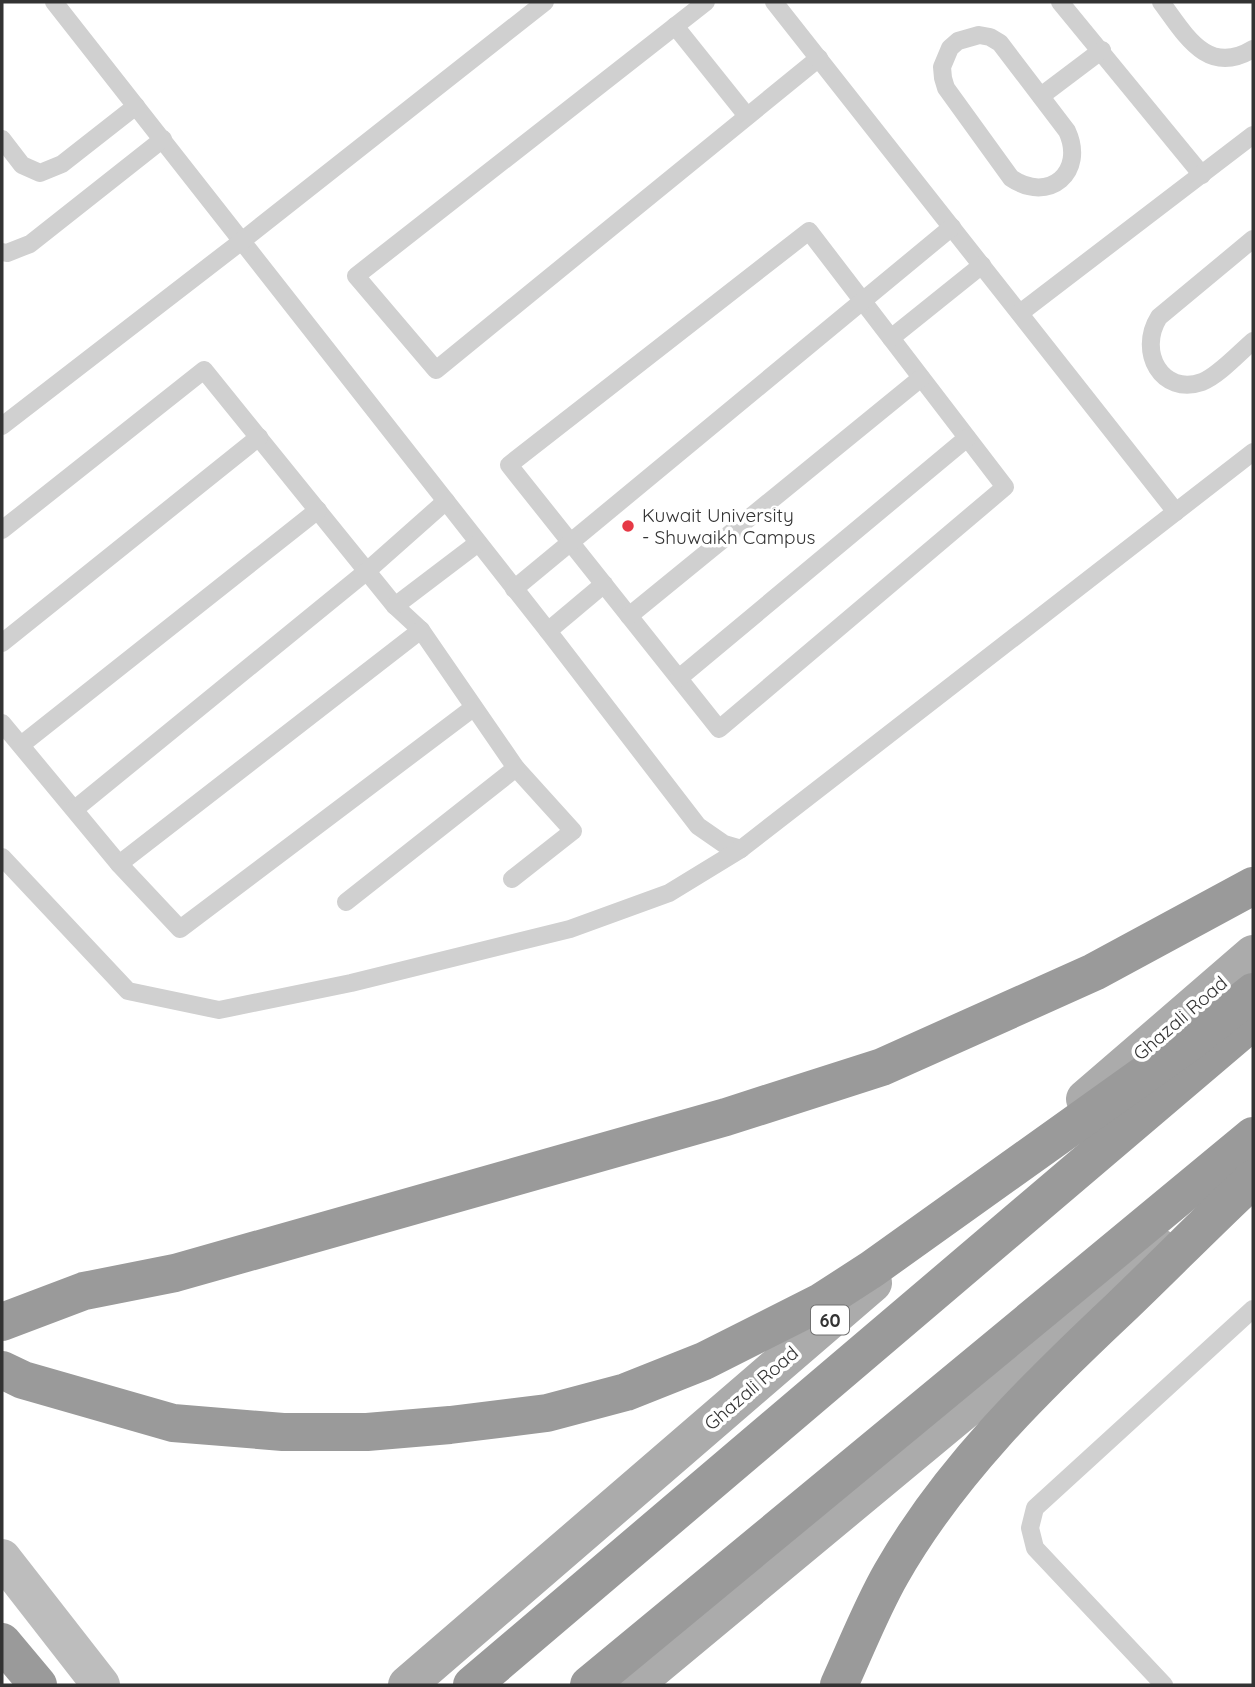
<svg xmlns="http://www.w3.org/2000/svg" width="1255" height="1687" viewBox="0 0 1255 1687" font-family="Quicksand,sans-serif">
<style>
.lines{fill:none;stroke-linecap:round;stroke-linejoin:round}
.lane{stroke:#d0d0d0;stroke-width:18}
.secondary{stroke:#bdbdbd;stroke-width:38}
.primary{stroke:#ababab;stroke-width:38}
.highway{stroke:#9a9a9a;stroke-width:38}
.highway-bridge{stroke:#9a9a9a;stroke-width:38}
.poi-dot{fill:#e63946;stroke:#fff;stroke-width:2.5}
.labels{text-anchor:middle;dominant-baseline:central;stroke-width:7;stroke-linejoin:round;paint-order:stroke}
.shield{fill:#fff;stroke:#707070;stroke-width:2}
.shield-label{font-size:18px;font-weight:bold;fill:#333}
.poi-label{font-size:19px;fill:#333;stroke:#fff;text-anchor:start}
.street-label{font-size:19px;fill:#333;stroke:#fff}
</style>
<rect width="100%" height="100%" fill="#fff"/>
<g class="lines">
<g class="lane">
<path d="M54,2L548,631L698,826L724,844L741,849"/>
<path d="M706,2L356,276L436,370L819,58"/>
<path d="M774,2L1176,512"/>
<path d="M1060,2L1202,175"/>
<path d="M1161,2C1185,34 1207,77 1253,49"/>
<path d="M675,26L747,116"/>
<path d="M979,35L990,37L1000,43L1067,131C1086,172 1049,204 1011,178L946,88L943,78L942,67L950,48L958,41Z"/>
<path d="M1041,96L1102,50"/>
<path d="M2,139L22,165L40,173L62,164L136,106"/>
<path d="M809,231L1005,487L719,729L509,465Z"/>
<path d="M1253,239L1159,317C1137,352 1162,396 1202,382C1218,376 1239,353 1253,341"/>
<path d="M2,252L7,253L30,244L163,139"/>
<path d="M1020,313L1253,135"/>
<path d="M891,338L982,265"/>
<path d="M2,426L243,240L545,2"/>
<path d="M2,530L204,370L395,606L421,630L516,768L573,831L512,879"/>
<path d="M514,589L952,227"/>
<path d="M395,606L478,543"/>
<path d="M629,616L921,378"/>
<path d="M548,631L604,584"/>
<path d="M2,643L259,437"/>
<path d="M679,678L967,438"/>
<path d="M2,723L119,864L180,929L473,708"/>
<path d="M21,745L318,510"/>
<path d="M75,809L367,571L446,501"/>
<path d="M2,857L128,991L219,1010L351,983L570,929L669,893L741,849L1253,452"/>
<path d="M119,864L421,630"/>
<path d="M346,902L516,768"/>
<path d="M1164,1685L1035,1548L1030,1528L1035,1508L1253,1309"/>
</g>
<path class="secondary" d="M2,1558L101,1685"/>
<g class="primary">
<path d="M1085,1099L1253,954"/>
<path d="M407,1685L873,1283"/>
<path d="M634,1685L1160,1248"/>
</g>
<g class="highway">
<path d="M2,1322L84,1291L175,1273L726,1117L882,1067L1094,972L1253,886"/>
<path d="M2,1642L38,1685"/>
<path d="M472,1685L1253,1021"/>
<path d="M589,1685L1253,1136"/>
<path d="M839,1685C856,1648 871,1609 891,1574C949,1472 1034,1389 1119,1309C1164,1266 1208,1221 1253,1179"/>
</g>
<path class="highway-bridge" d="M2,1370L23,1380L173,1423L283,1432H367L450,1425L547,1413L626,1392L704,1361L821,1302L872,1269L1194,1039L1253,992"/>
</g>
<circle class="poi-dot" cx="628" cy="526" r="7"/>
<g class="labels">
<rect class="shield" x="811" y="1305.5" width="38" height="29" rx="5"/>
<g class="shield-label">
<text x="830" y="1320">60</text>
</g>
<g class="poi-label">
<text x="642" y="515">Kuwait University<tspan x="642" dy="22">- Shuwaikh Campus</tspan></text>
</g>
<g class="street-label">
<text transform="translate(1180 1018) rotate(-41)">Ghazali Road</text>
<text transform="translate(751 1388) rotate(-41)">Ghazali Road</text>
</g>
</g>
<rect width="1255" height="1687" fill="none" stroke="#333333" stroke-width="7"/>
</svg>
